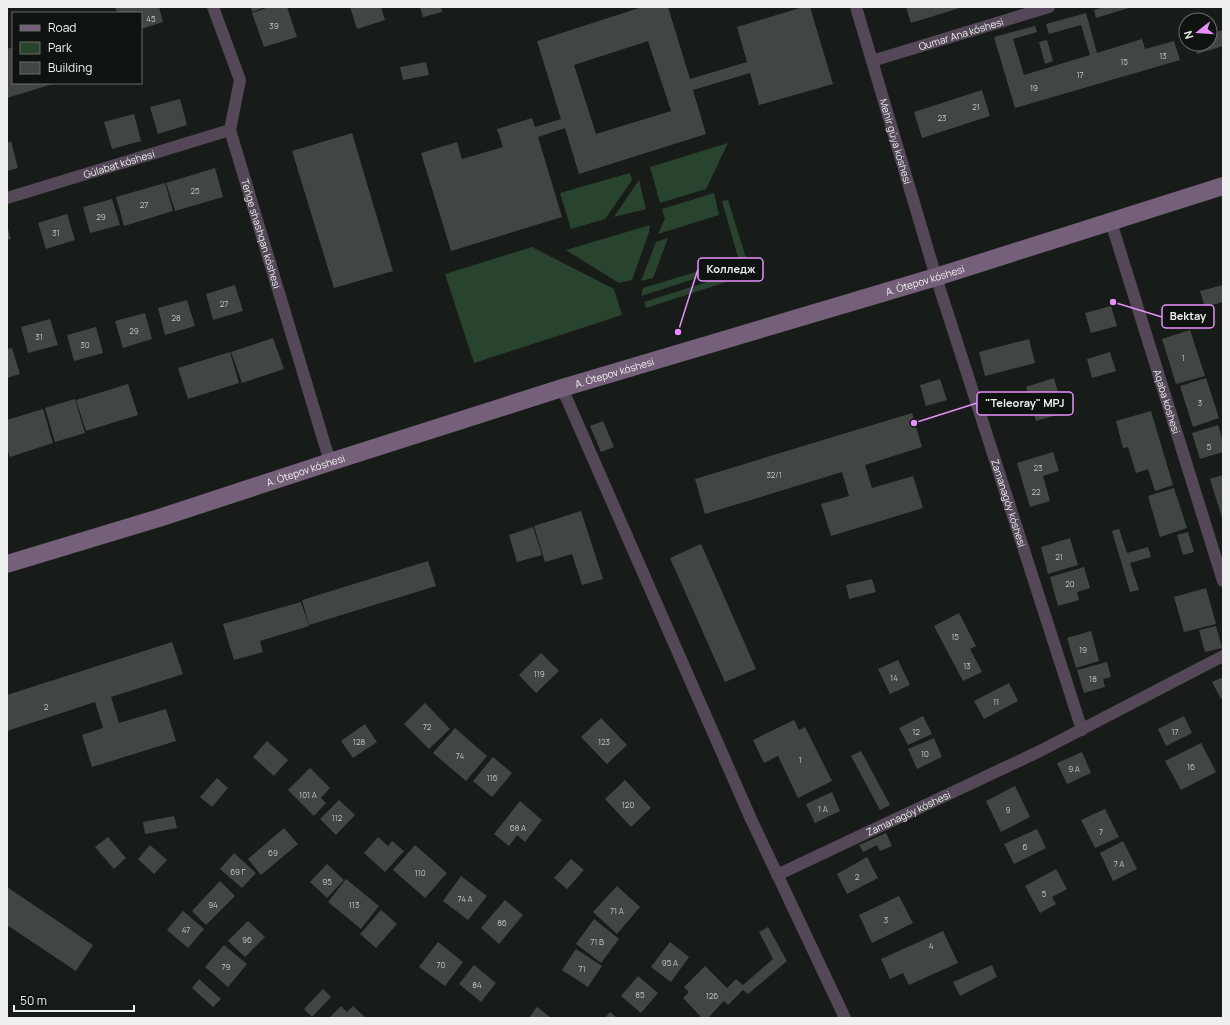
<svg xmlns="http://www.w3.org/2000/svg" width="1230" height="1025" viewBox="0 0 1230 1025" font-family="Manrope,sans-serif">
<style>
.green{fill:#29442e}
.building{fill:#424642;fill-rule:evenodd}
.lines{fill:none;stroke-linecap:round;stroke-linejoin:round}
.street{stroke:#544757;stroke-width:12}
.secondary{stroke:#75607a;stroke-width:18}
.labels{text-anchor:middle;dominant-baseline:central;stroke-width:3;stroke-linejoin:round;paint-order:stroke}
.number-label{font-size:8px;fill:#c2c6c3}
.street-label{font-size:10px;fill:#edf0ee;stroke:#0f130f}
.leader{fill:none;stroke:#e88eff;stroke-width:1.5}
.callout-dot{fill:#e88eff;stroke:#0f130f;stroke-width:1.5}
.callout{fill:#0f130f;stroke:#e88eff;stroke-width:1.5}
.callout-label{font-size:11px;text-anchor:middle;font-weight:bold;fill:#edf0ee}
</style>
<rect width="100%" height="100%" fill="#181c18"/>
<g class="green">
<path d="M728,143L706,189L660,203L650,167Z"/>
<path d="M630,173L632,180L605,219L571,229L560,193Z"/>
<path d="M639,180L646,209L614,217Z"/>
<path d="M714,193L719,215L658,234L665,219L662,209Z"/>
<path d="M728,200L751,274L646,308L644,302L742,271L722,201Z"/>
<path d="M650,225L649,232L632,280L619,283L566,250Z"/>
<path d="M668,238L653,278L641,281L656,242Z"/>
<path d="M532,247L614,289L622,315L474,363L445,274Z"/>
<path d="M696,272L697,278L641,296L643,288Z"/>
</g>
<g class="building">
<path d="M115,7H159L163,22L141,29V13H117Z"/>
<path d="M251,7H265L252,12Z"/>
<path d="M269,7H287L297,37L264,47L252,13Z"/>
<path d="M350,7H381L385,20L357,29Z"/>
<path d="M420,7H441L442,12L423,17Z"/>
<path d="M642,7H668L690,79L747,62L737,27L803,7H810L833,84L759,105L750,73L693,90L706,134L579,174L565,128L538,137L562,217L451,251L421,153L457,142L462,159L503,147L497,129L532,118L535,127L561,119L537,41ZM648,41L671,111L596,134L574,65Z"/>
<path d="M906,7H963L911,23Z"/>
<path d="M1104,7H1132L1096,18L1094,10Z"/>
<path d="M1086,13L1097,53L1142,39L1145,49L1174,41L1180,60L1015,108L994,37L1035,26L1037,32L1013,39L1024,75L1090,55L1081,25L1049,34L1046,24Z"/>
<path d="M1223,30V46L1197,54L1194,44H1210V34Z"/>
<path d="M1047,40L1053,61L1045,64L1039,42Z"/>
<path d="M13,47V83H56L7,98V49Z"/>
<path d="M426,62L429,75L403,80L400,67Z"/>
<path d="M982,90L990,116L922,138L914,112Z"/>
<path d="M180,99L187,125L158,134L150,107Z"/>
<path d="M134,114L141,141L112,149L104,122Z"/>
<path d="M352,133L393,271L334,288L292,151Z"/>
<path d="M11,141L18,168L7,171V143Z"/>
<path d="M215,168L223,197L175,211L166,183Z"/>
<path d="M165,183L173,211L124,226L116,197Z"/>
<path d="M112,199L120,225L90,233L83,207Z"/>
<path d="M67,214L75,240L46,249L38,223Z"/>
<path d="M7,226L11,239L7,240Z"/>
<path d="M235,285L243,311L213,320L206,294Z"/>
<path d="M1223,285V302L1205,307L1200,291Z"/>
<path d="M187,300L195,326L165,335L158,308Z"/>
<path d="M1111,306L1117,326L1091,333L1085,313Z"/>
<path d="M145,313L152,339L123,348L115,321Z"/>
<path d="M50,319L58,345L28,353L21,327Z"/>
<path d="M96,327L103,353L74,361L67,335Z"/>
<path d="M1190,330L1205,376L1176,384L1162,339Z"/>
<path d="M273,338L284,369L242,383L231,352Z"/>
<path d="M1029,339L1035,363L985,376L979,352Z"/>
<path d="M12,348L20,374L7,378V349Z"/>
<path d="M230,352L239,383L188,399L178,368Z"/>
<path d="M1110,352L1116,371L1092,378L1087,359Z"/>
<path d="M1054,378L1064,413L1036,421L1026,387Z"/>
<path d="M1206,378L1219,418L1193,427L1180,386Z"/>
<path d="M940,379L947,400L926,406L920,385Z"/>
<path d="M128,384L138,415L86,431L76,400Z"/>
<path d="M75,399L85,433L55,442L45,408Z"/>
<path d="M43,409L53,443L10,457L7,449V420Z"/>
<path d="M1151,411L1173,485L1155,491L1148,469L1136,473L1128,447L1123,448L1116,421Z"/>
<path d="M912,413L922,447L865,465L872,488L913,476L923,508L831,536L821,504L849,496L842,472L705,514L695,479Z"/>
<path d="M603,421L614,447L601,452L590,426Z"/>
<path d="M1218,425L1223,441V452L1200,459L1192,433Z"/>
<path d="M1053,452L1059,471L1043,476L1050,501L1030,507L1017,463Z"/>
<path d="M1223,475V521L1210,479Z"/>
<path d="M1174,488L1187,528L1160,537L1148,496Z"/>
<path d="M581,511L603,579L582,585L572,554L545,562L534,526Z"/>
<path d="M533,527L542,555L517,562L509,535Z"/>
<path d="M1119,529L1127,553L1148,547L1151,557L1130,563L1139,590L1130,592L1112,531Z"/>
<path d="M1188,532L1194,552L1183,555L1177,535Z"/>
<path d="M1070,538L1078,565L1048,574L1041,547Z"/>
<path d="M701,544L756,669L725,682L670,558Z"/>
<path d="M428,561L436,586L309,625L302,600Z"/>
<path d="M1084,567L1090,588L1077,592L1079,600L1058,606L1050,577Z"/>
<path d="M872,579L876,592L849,599L846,585Z"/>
<path d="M1206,588L1216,624L1184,632L1174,597Z"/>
<path d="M301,602L309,626L260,641L263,652L234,660L223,624Z"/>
<path d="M959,613L976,646L970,649L982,672L963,681L934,626Z"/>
<path d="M1216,626L1222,648L1205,652L1199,630Z"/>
<path d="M1091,631L1099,661L1076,668L1067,638Z"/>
<path d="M172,642L183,674L111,697L119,723L166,709L176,741L92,767L82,735L103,728L95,702L7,731V695Z"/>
<path d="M541,653L559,671L536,693L519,675Z"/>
<path d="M898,660L910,685L890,694L878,669Z"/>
<path d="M1107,662L1111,677L1103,679L1105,687L1084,693L1077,670Z"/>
<path d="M1223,677V698L1221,699L1212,682Z"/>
<path d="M1009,683L1018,701L984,719L974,701Z"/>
<path d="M425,703L450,729L429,749L404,724Z"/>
<path d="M923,716L932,734L908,745L899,728Z"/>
<path d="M1184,716L1192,733L1166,746L1158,729Z"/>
<path d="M601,718L627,745L607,764L581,737Z"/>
<path d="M794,720L799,730L805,727L832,781L798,798L778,756L764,763L753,740Z"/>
<path d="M365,724L377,742L353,758L341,741Z"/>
<path d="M455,728L487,756L466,781L433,753Z"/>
<path d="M934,738L942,757L917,769L908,749Z"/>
<path d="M267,741L288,760L274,776L253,757Z"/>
<path d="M1201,743L1216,772L1181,790L1165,761Z"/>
<path d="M861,751L890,805L880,810L851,756Z"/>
<path d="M1082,752L1091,773L1067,784L1057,763Z"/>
<path d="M493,757L512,773L492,797L473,781Z"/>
<path d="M310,768L330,788L321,798L326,803L314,816L288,790Z"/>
<path d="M217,778L228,788L212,807L200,797Z"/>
<path d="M625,780L651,808L631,827L605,799Z"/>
<path d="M1015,786L1030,817L1001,832L986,801Z"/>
<path d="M832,792L840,811L815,823L806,804Z"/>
<path d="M339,800L355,815L336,835L320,819Z"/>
<path d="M520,801L542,820L525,842L517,835L509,846L494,834Z"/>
<path d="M1105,809L1119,837L1095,848L1081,820Z"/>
<path d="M174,816L177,828L145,834L143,822Z"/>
<path d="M284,828L298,844L261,875L248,859Z"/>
<path d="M1037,829L1046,848L1014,864L1004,844Z"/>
<path d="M886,833L892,846L880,851L877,845L863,852L859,845Z"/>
<path d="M108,837L126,858L114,869L95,847Z"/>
<path d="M378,837L388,846L392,841L404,851L385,872L364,853Z"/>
<path d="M1123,841L1137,869L1113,881L1100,853Z"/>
<path d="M150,845L167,860L154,874L138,859Z"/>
<path d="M415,845L447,873L425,898L393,870Z"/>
<path d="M234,853L256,873L242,888L220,869Z"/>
<path d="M867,857L878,878L847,894L837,874Z"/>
<path d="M571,859L584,870L567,889L554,878Z"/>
<path d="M327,864L344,880L327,898L310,882Z"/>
<path d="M1056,869L1067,889L1052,897L1056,904L1040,913L1025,886Z"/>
<path d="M461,876L487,896L468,920L443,901Z"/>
<path d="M346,879L379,906L361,929L328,902Z"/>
<path d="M220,881L235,896L206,925L192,911Z"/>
<path d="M617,886L640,907L617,934L593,912Z"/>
<path d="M7,887L93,945L76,971L7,925Z"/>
<path d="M899,896L913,923L872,943L859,915Z"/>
<path d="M505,900L523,915L499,944L481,928Z"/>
<path d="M381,910L397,924L376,948L360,934Z"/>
<path d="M183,911L204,929L188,948L167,930Z"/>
<path d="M594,919L619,939L601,963L576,944Z"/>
<path d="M248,921L265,937L245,957L228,941Z"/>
<path d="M768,927L787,961L748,994L743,990L728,1005L724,1001L708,1018H702L683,998L689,992L684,987L705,966L727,988L736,979L743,985L773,959L759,932Z"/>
<path d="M943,931L958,963L909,985L903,973L890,979L881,959Z"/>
<path d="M438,942L463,962L445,986L419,967Z"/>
<path d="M670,942L689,957L671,982L651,967Z"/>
<path d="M224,945L247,964L228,987L205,967Z"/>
<path d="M576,949L602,966L588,987L562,970Z"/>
<path d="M474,965L496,983L481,1002L459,984Z"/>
<path d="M992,965L997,977L960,996L953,982Z"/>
<path d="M638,976L658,993L641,1013L621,996Z"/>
<path d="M199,979L221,999L213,1007L192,988Z"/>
<path d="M323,989L331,997L312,1017L304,1009Z"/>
<path d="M341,1006L347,1012L353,1006L366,1018H329Z"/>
<path d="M537,1007L551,1018H529Z"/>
<path d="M610,1012L617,1018H605Z"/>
</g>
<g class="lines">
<g class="street">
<path id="s1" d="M213,7L240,80L230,130L330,462"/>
<path id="s2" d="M856,7L936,277L1082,730"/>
<path id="s3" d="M872,61L1049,7"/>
<path id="s4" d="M7,198L230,130"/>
<path id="s5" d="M1111,222L1223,581"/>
<path d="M562,388L751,819L845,1018"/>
<path id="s6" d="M777,875L1038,752L1223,656"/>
</g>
<path class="secondary" id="s7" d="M7,564L159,518L330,462L562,388L936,277L1223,186"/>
</g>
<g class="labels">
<g class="number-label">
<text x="151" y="18">45</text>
<text x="274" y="25">39</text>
<text x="1163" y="55">13</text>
<text x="1124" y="61">15</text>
<text x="1080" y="74">17</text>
<text x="1034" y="87">19</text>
<text x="976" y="106">21</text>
<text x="942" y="117">23</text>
<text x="195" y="190">25</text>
<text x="144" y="204">27</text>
<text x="101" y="216">29</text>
<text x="56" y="232">31</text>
<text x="224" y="303">27</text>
<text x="176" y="317">28</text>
<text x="134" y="330">29</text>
<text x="39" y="336">31</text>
<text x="85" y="344">30</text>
<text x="1183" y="357">1</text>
<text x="1200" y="402">3</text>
<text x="1209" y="446">5</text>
<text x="1038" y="467">23</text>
<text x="774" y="474">32/1</text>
<text x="1036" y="491">22</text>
<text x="1059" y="556">21</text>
<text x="1070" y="583">20</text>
<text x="955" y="636">15</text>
<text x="1083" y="649">19</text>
<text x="967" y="665">13</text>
<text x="539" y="673">119</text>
<text x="894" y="677">14</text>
<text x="1093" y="678">18</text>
<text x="996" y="701">11</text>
<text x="46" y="706">2</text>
<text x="427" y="726">72</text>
<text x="916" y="731">12</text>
<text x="1175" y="731">17</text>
<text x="359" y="741">128</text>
<text x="604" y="741">123</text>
<text x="925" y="753">10</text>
<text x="460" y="755">74</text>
<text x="800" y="759">1</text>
<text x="1191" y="766">16</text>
<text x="1074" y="768">9 А</text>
<text x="492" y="777">116</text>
<text x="308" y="794">101 А</text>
<text x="628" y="804">120</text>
<text x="823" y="808">1 А</text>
<text x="1008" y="809">9</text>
<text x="337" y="817">112</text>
<text x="518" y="827">68 А</text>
<text x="1101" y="831">7</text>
<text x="1025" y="846">6</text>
<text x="273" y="852">69</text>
<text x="1119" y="863">7 А</text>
<text x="238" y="871">69 Г</text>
<text x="420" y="872">110</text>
<text x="857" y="876">2</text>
<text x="327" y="881">95</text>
<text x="1044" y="893">5</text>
<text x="465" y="898">74 А</text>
<text x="213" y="904">94</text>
<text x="354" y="904">113</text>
<text x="617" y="910">71 А</text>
<text x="886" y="919">3</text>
<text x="502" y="922">86</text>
<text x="186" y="929">47</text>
<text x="247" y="939">96</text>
<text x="597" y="941">71 В</text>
<text x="931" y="945">4</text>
<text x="670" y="962">95 А</text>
<text x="441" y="964">70</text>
<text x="226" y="966">79</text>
<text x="582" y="968">71</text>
<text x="477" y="984">84</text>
<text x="640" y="994">85</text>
<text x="712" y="995">126</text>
</g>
<g class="street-label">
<text stroke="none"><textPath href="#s3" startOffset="93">Qumar Ana kóshesi</textPath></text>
<text stroke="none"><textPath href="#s2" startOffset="140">Mehir gúyа kóshesi</textPath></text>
<text stroke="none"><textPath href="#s4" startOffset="117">Gúlabat kóshesi</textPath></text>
<text stroke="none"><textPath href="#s1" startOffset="237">Teńge shashqan kóshesi</textPath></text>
<text stroke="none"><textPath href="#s7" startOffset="961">A. Ótepov kóshesi</textPath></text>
<text stroke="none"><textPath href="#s7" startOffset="637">A. Ótepov kóshesi</textPath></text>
<text stroke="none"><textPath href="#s5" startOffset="188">Aqaba kóshesi</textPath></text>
<text stroke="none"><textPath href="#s7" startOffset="313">A. Ótepov kóshesi</textPath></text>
<text stroke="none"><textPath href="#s2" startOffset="519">Zamanagóy kóshesi</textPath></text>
<text stroke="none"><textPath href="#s6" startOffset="145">Zamanagóy kóshesi</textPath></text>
</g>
</g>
<path class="leader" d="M678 332L698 269M1113 302L1162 317M914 423L977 403"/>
<g class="callout-dot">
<circle cx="678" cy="332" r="4"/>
<circle cx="1113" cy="302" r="4"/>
<circle cx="914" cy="423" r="4"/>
</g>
<g class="callout">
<rect x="698" y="258" width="65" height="23" rx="4"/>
<rect x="1162" y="305" width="52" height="23" rx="4"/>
<rect x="977" y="392" width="96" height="23" rx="4"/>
</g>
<g class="callout-label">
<text x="731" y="273">Колледж</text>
<text x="1188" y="320">Bektay</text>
<text x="1025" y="407">"Teleoray" MPJ</text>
</g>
<rect width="1230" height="1025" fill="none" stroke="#edf0ee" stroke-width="16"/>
<rect x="12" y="12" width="130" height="72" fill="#0f130f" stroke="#686b68"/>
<rect x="20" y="25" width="20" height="6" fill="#75607a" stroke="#686b68"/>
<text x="48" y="32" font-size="12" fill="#edf0ee">Road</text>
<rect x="20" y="42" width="20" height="12" fill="#29442e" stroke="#686b68"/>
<text x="48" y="52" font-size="12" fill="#edf0ee">Park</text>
<rect x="20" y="62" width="20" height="12" fill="#424642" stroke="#686b68"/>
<text x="48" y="72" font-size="12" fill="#edf0ee">Building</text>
<g transform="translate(1198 32) rotate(253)"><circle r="19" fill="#0f130f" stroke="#686b68"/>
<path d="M0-3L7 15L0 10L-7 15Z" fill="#e88eff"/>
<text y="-6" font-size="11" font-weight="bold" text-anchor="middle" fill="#edf0ee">N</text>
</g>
<path d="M14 1005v6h120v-6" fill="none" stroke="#edf0ee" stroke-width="2"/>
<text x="20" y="1005" font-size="12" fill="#edf0ee" stroke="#0f130f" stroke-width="3" paint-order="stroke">50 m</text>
</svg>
